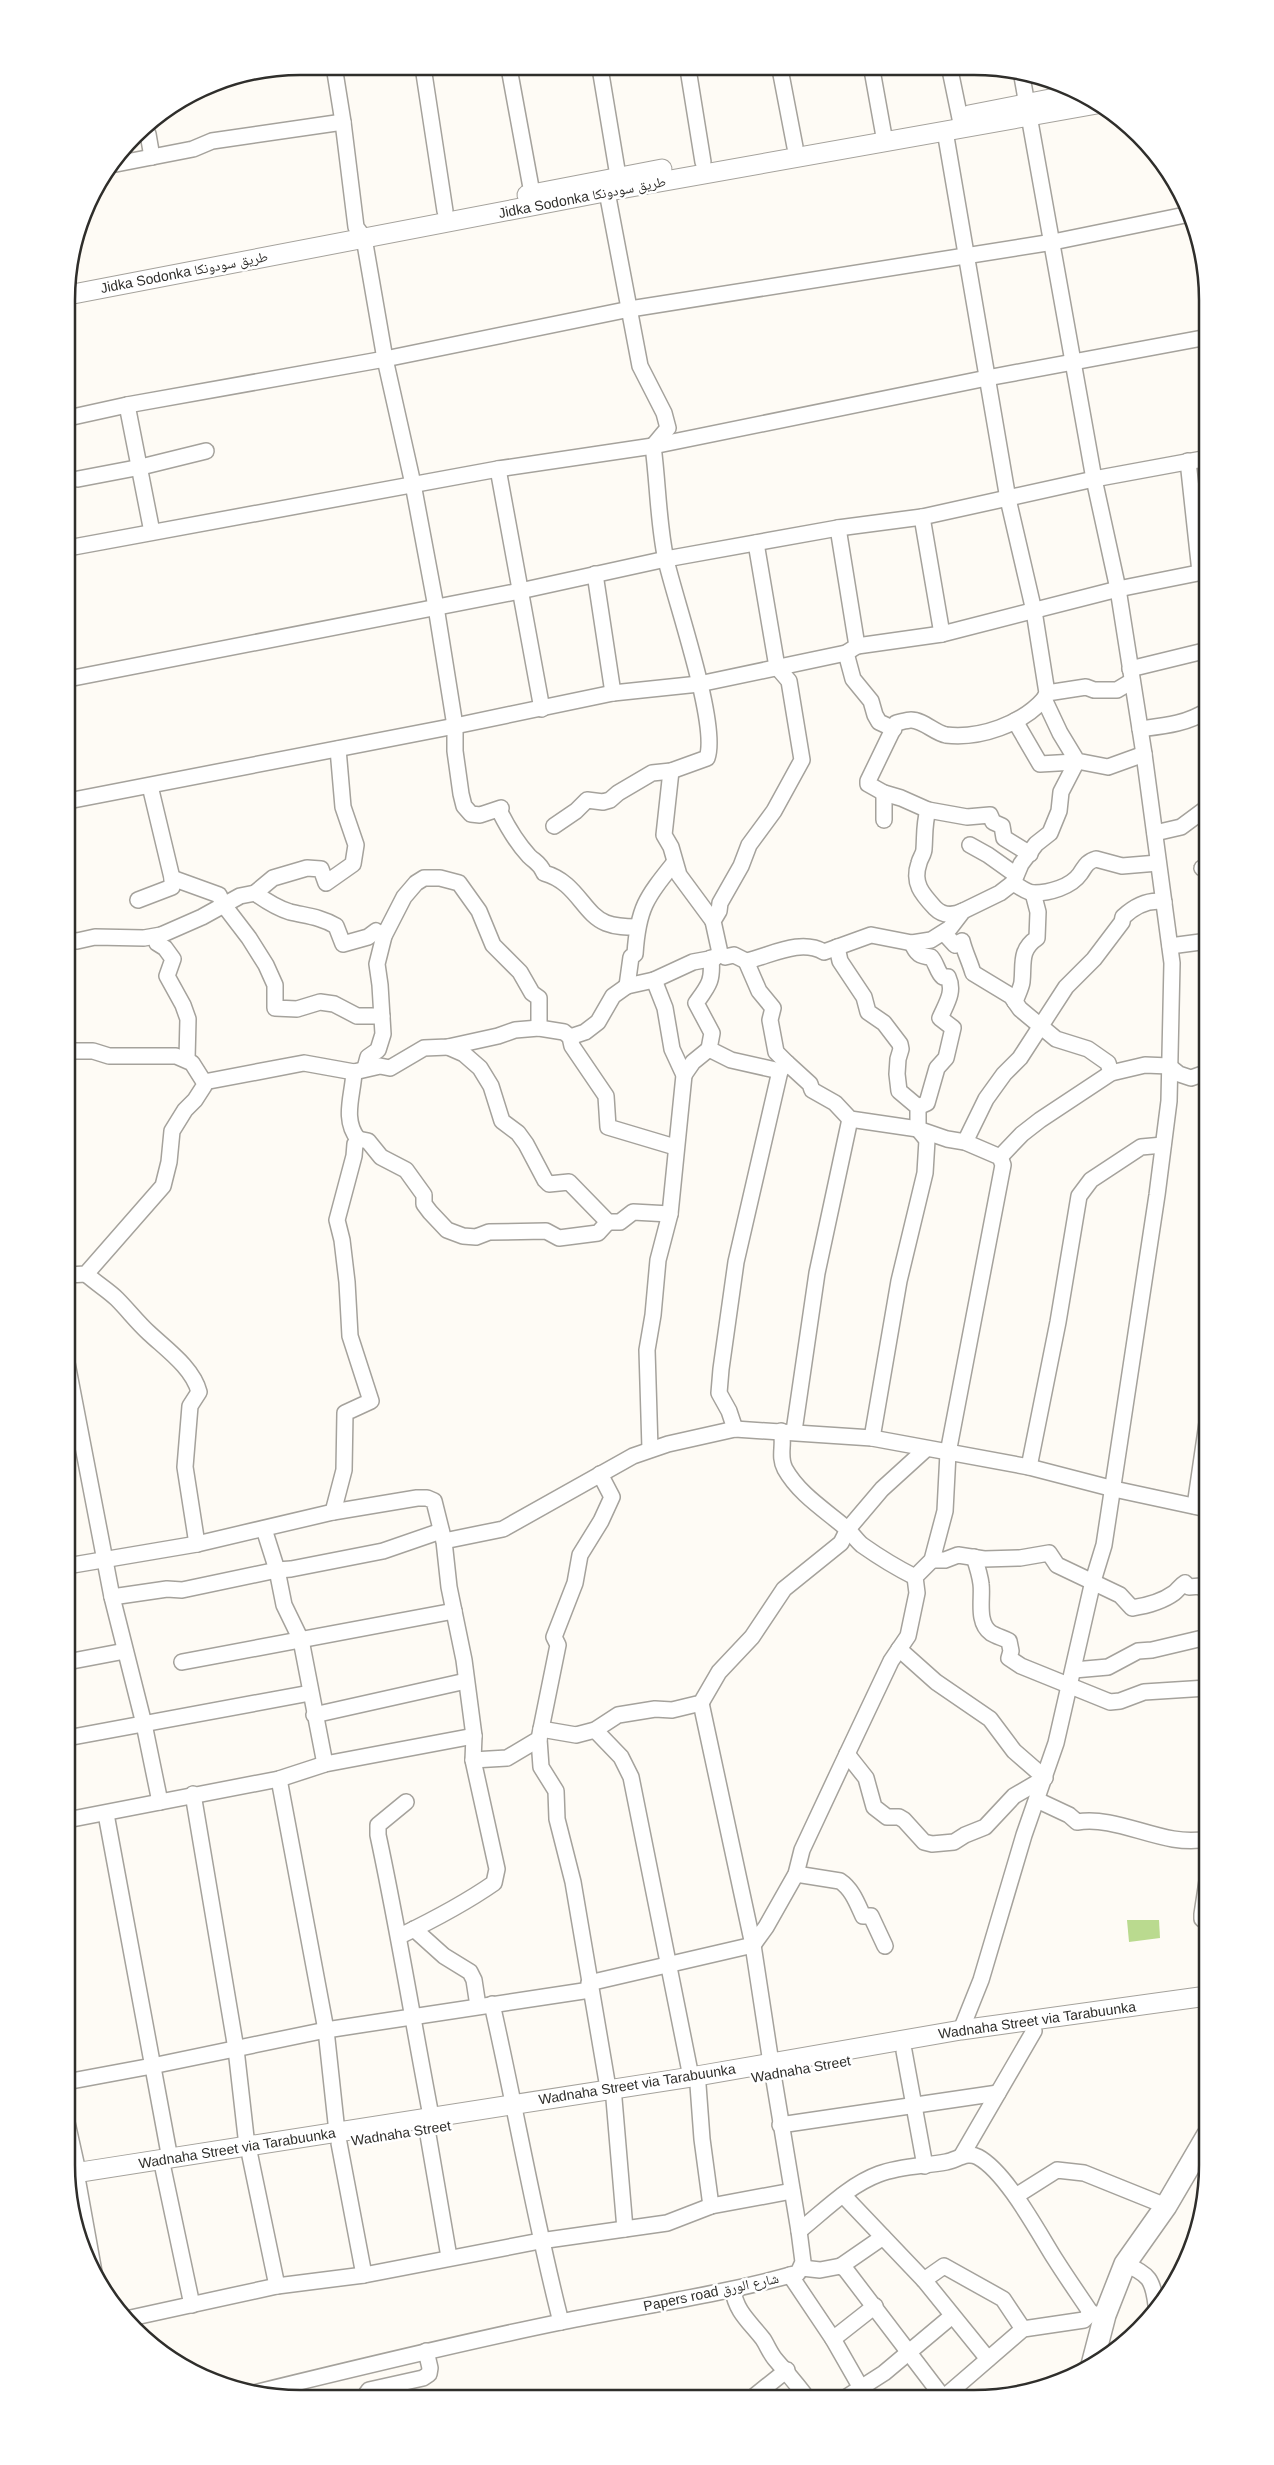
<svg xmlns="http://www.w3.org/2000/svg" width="1274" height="2465" viewBox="0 0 1274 2465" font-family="Arial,'Noto Naskh Arabic',sans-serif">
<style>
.green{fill:#bada8f}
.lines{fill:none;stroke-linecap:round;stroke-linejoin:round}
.minor-casing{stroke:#a5a29c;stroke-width:18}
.major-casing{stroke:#a5a29c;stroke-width:21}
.highway-casing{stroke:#a5a29c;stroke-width:24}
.minor{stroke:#fff;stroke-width:15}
.major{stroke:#fff;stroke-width:19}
.highway{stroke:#fff;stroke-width:21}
.labels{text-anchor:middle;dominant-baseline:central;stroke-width:5;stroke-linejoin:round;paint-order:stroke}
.street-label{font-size:14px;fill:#2f2e2b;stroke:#fff}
.rim{fill:none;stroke:#2f2e2b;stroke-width:2.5}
</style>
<rect width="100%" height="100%" fill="#fefbf5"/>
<path class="green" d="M1127,1920H1159L1160,1938L1129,1942Z"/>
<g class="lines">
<g class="minor-casing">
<g id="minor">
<path d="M334,66L343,122L356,227L364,238L385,359L413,484L436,607L455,726V751L461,794L464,806L471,814L480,815L501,808L500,812C507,826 518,844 529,856C535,862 540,863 544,873C577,882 583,914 606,923C616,927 626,927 637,927"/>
<path d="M423,67L445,211"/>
<path d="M509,68L534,204"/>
<path d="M600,68L620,188"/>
<path d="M688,69L703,162"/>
<path d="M780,69L795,147"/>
<path d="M872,70L885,142"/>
<path d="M950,70L962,128"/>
<path d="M143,128L148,134L152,157"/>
<path d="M945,131L1008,499L1034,611L1047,693L1044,699L1060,733L1077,761L1108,767L1144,754"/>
<path d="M116,164L193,149L212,141L343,122"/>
<path d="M127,405L152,532"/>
<path d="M68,418L127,405L385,359L630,309L1053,242L1190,214"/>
<path d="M1188,461L1200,572"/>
<path d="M498,469L542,709"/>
<path d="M78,479L141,467L206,451"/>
<path d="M922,517L942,634"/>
<path d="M838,528L857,646"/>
<path d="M756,543L777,667L789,681L802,760L774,811L749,845L741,866L720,903L719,911L713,921L720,953L725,957L734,955L746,961C770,956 800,938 824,952L871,935L912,943L931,940L950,928L963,911L1000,893L1013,883C1019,886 1027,893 1034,893C1049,893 1071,887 1080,874C1085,867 1086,862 1096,859L1122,866L1158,863"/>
<path d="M68,548L498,469L653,446L987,378L1208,337"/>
<path d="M595,574L613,693"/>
<path d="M846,653L853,679L871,701L875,715L879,722L894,729"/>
<path d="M1130,669L1208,650"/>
<path d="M68,679L520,591L666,559L838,528L922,517L1094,479L1208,458"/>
<path d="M1047,693L1086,687L1094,690H1117L1132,681"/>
<path d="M1015,721L1040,764L1075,762"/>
<path d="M1140,729C1164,726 1187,724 1208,710"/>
<path d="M671,771L664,835L671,847L679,875L713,921"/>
<path d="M68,801L455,726L613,693L699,684L846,653L857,646L942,634L1118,589L1208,571"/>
<path d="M928,810C924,824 925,835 924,849C924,854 920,858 919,863C912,883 922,894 935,908C943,916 953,916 963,911"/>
<path d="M884,820V793"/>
<path d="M554,826L576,811L587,800L603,802L610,800L618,793L652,773L671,771L707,758C719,725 675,600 666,560C658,523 658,483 653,446L668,428L664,413L640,366L607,192"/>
<path d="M1155,833L1181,827L1208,807"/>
<path d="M970,845L988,855L1016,875"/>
<path d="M1030,854L1004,838L1002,826L993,822L990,815L967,817L928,810L901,798L884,793L868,784V781L896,723C901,722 907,720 911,720C923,720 935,733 946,735C980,739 1022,724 1044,699"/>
<path d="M1202,868L1208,870"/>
<path d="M172,878L219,895L223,904L249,938L266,965L275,985V1008L297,1009L320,1002L334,1004L357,1016H382"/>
<path d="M1013,883L1021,864L1036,844L1050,833L1059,811L1061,792L1077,761"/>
<path d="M255,893C266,901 277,908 290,912C307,916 321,917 336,926L343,944L368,937L376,931L384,936"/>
<path d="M138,900L172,887V878L150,786"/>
<path d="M944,933L955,945L962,941C965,953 970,962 973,973L1011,996L1020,1009L1056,1039L1088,1049L1108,1063L1111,1073"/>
<path d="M161,935L157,938V943L165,948L173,959L167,976L183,1005L188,1019L187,1059"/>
<path d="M68,940L77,941L95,937L144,938L161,935L202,917L240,896L255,893L273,878L307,868L321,869L326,883L353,864L356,845L343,807L338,749"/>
<path d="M912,943C916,954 920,956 931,957C937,964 937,972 943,977H948C955,992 946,1004 940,1018L953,1028L946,1058L937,1068L927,1103L918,1107"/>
<path d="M1170,946L1208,941"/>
<path d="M837,947L840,961L864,997L868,1012L884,1023L900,1044L901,1049L898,1059L897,1074L899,1091L918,1107V1129L927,1140L925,1173L899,1281L872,1438"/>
<path d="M746,961L759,991L773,1008L770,1020L776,1052L787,1063"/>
<path d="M627,986L631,957L635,954C638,908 646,898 674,863"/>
<path d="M1015,1002C1017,995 1021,989 1022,982C1024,964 1019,950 1037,938L1038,912L1033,893"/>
<path d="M570,1037L585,1032L598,1022L613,996L627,986L654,980L693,962L715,958L719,953"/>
<path d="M448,1047L464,1054L480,1068L491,1086L502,1121L518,1133L526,1144L545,1180L549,1184L569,1182L608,1222H620L633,1212L670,1214"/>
<path d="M365,1068L368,1057L378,1050L383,1034L380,985L377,964L384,936L404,897L416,883L424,878H440L459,883L479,911L493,945L520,972L532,993L539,998V1028"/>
<path d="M684,1075L693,1062L709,1049"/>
<path d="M204,1082L304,1063L354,1072L380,1066L390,1068L424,1048L448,1047L498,1036L515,1030L539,1028L564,1032L570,1037L572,1046L606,1096L608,1127L675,1147"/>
<path d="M358,1139L368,1141L381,1157L406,1170L424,1195V1204L430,1212L447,1230L463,1236L476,1237L489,1232L546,1231L559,1238L598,1233L608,1222"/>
<path d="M965,1142L986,1099L1004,1074L1020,1058L1066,987L1094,959L1122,922L1123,917C1135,906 1148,899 1164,902"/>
<path d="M1000,1157L1022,1134L1040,1120L1111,1073L1145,1065L1169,1066L1179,1074L1191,1078L1208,1072"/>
<path d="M86,1274C96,1283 109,1291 117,1299C128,1310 137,1322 149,1333C166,1349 193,1368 199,1392L190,1406L185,1467L197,1544"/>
<path d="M67,1275L86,1274L163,1186L169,1162L172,1131L185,1110L195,1100L204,1086V1082L192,1063L176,1056H109L93,1051H67"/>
<path d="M67,1363L112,1597L144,1724L160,1802"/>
<path d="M735,1429L729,1411L719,1393L721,1369L736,1262L780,1071"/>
<path d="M781,1431C785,1444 778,1456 785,1469C799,1494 825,1510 846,1528C852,1533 856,1540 862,1545C879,1557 897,1568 915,1577"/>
<path d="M794,1431L817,1273L850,1119"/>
<path d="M650,1449L647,1350L653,1315L658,1260L670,1214L684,1075L672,1049L665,1008L654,980"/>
<path d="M1029,1467L1058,1322L1079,1196L1091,1180L1141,1147L1163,1145"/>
<path d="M1195,1506L1207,1423"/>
<path d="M333,1512L344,1470L345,1413L371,1401L350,1336L347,1282L342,1240L337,1220L354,1156L355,1144L358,1139C342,1119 353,1095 354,1072"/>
<path d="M264,1529L277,1570L284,1605L301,1640L325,1764"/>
<path d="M444,1541L503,1529L633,1456L668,1444L735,1429L872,1438L1029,1467L1114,1489L1207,1509"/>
<path d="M974,1557C977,1566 980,1575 981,1584C983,1598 976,1622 991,1633C996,1636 1003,1638 1009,1641L1011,1651L1009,1658L1021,1666L1110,1702L1120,1701L1144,1692L1207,1688"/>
<path d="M932,1560H945L958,1555L984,1559L1020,1558L1049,1553L1057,1565L1120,1595L1132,1608C1145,1606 1163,1601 1174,1593C1178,1590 1180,1586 1185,1583L1189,1587L1201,1586L1207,1593"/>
<path d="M67,1566L197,1544L333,1512L417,1498H427L434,1501L444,1541L449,1587L464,1660L474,1736L473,1760L497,1869L494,1883C464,1904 433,1920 400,1936"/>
<path d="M112,1597L167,1589L182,1590L277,1570L291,1569L383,1551L441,1531"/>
<path d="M67,1662L125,1651"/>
<path d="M182,1662L454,1611"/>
<path d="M1074,1670L1108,1667L1138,1651L1152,1650L1207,1637"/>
<path d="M701,1703L753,1945L771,2063"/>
<path d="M314,1715L466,1681"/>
<path d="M541,1729L558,1645L554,1637L575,1583L580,1555L601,1521L612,1497L600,1474"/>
<path d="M595,1730L621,1757L631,1777L691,2077"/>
<path d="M67,1738L310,1693"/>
<path d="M539,1739L541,1767L556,1791L557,1819L573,1882L608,2088"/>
<path d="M847,1754L866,1778L874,1807L887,1817H899L904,1820L924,1842L932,1844L954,1842L965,1835L985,1827L1014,1796L1045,1778L1014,1751L990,1719L936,1682L899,1649"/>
<path d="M473,1760L507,1758L539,1739L541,1729L576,1735L595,1730L618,1715L655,1709L672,1710L701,1703L719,1672L752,1637L784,1589L841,1543L848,1529L882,1489L926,1449"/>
<path d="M279,1779L326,2030L337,2132"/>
<path d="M193,1794L236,2049L247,2146"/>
<path d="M1037,1800L1069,1815L1077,1822C1120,1815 1163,1848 1207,1839"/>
<path d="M406,1802L378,1825V1835C398,1928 413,2022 431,2116"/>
<path d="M106,1814L170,2159"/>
<path d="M67,1820L279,1779L325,1764L474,1736"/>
<path d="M796,1874L840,1881C852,1889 857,1903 863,1916H871L885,1946"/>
<path d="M1207,1923L1202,1919V1914L1207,1881"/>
<path d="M414,1929L444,1956L470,1972L474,1980L478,2006"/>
<path d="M589,1983L753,1945L766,1927L796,1874L802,1850L839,1771L891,1661L908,1636L917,1593L915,1577L932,1560L945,1511L948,1453L1003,1165L1000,1157L965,1142L947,1139L918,1129L850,1119L835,1103L812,1090L810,1084L787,1063L780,1071L731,1060L709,1049L712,1033L696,1003C709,985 713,981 711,958"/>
<path d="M492,2004C516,2110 534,2217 561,2322"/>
<path d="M961,2030L981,1980L1024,1835L1056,1743L1093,1581L1104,1545L1157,1195L1169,1101L1172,963L1144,754L1118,589L1094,479L1021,71"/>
<path d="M904,2051L925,2166"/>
<path d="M66,2082L152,2066L326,2030L590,1990"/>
<path d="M698,2085L702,2139L711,2206"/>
<path d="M614,2099L625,2229"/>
<path d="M66,2118L78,2172"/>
<path d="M780,2125L998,2093"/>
<path d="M427,2129L449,2257"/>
<path d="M339,2143L364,2275"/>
<path d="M962,2155L1034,2031"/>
<path d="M250,2156L277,2286"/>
<path d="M163,2168L192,2305"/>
<path d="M78,2183L94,2272"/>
<path d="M843,2195L924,2280L988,2359"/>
<path d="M1016,2196L1057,2170L1084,2173L1166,2206"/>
<path d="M799,2231C824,2211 849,2185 879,2174C900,2166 924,2166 946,2162C957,2160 967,2151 978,2157C1006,2172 1038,2232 1055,2259C1067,2278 1079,2295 1091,2313"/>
<path d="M1125,2264C1149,2274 1153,2280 1156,2305L1160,2307"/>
<path d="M841,2266L883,2237"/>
<path d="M802,2268L820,2270L841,2266L846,2270L942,2396"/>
<path d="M790,2275L833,2339L861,2388L870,2398"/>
<path d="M924,2280L944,2266L1003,2299L1023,2329"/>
<path d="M733,2290C736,2312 750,2322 763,2339C767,2345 770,2353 775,2359C786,2372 797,2384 807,2398"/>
<path d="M126,2319L277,2286L364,2275L540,2241L667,2223L711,2206L792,2191"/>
<path d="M833,2339L875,2306"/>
<path d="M254,2393C356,2368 458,2343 561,2322C640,2306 720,2295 798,2273L803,2262L799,2231L773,2074"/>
<path d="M364,2397L369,2390L423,2378L429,2374L430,2368L426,2351"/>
<path d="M752,2398L787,2370"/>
<path d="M845,2398L884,2373L952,2316"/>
<path d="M939,2399L949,2393L1023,2329L1084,2320L1091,2313L1101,2315"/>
</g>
</g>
<g class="major-casing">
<g id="major">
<path d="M969,115L1081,93"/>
<path d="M527,195L662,169"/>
<path d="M68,295L620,189L1097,104"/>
<path d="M68,2174L691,2077L961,2030L1207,1996"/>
</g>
</g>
<g class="highway-casing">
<path id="highway" d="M1092,2365L1105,2315L1125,2264L1166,2206L1207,2136"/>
</g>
<use href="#minor" class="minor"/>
<use href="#major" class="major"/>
<use href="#highway" class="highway"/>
</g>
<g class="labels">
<g class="street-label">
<text transform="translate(582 197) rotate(-11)">Jidka Sodonka طريق سودونكا</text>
<text transform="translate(184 272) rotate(-11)">Jidka Sodonka طريق سودونكا</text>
<text transform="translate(1037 2020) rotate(-8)">Wadnaha Street via Tarabuunka</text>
<text transform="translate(801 2069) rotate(-10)">Wadnaha Street</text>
<text transform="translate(637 2084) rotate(-9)">Wadnaha Street via Tarabuunka</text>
<text transform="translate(401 2133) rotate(-9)">Wadnaha Street</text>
<text transform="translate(237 2148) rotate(-9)">Wadnaha Street via Tarabuunka</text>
<text transform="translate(711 2292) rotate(-12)">Papers road شارع الورق</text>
</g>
</g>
<path d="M0 0H1274V2465H0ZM300 75H974A225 225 0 0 1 1199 300V2165A225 225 0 0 1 974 2390H300A225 225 0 0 1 75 2165V300A225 225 0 0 1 300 75Z" fill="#fff" fill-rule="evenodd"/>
<path class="rim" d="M300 75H974A225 225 0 0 1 1199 300V2165A225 225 0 0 1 974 2390H300A225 225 0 0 1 75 2165V300A225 225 0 0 1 300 75Z"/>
</svg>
